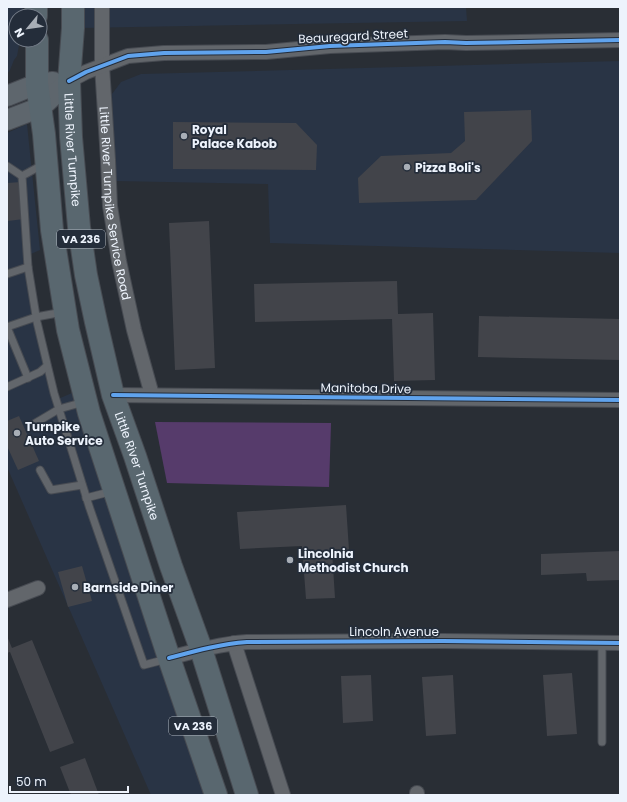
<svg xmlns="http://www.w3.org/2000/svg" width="627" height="802" viewBox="0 0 627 802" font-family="Poppins,sans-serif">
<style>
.built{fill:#293445}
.green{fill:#563b6b}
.building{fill:#42444a}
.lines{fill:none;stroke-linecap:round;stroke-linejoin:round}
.service-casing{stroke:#474b52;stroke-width:9}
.minor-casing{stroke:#474b52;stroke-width:16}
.secondary-casing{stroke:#474b52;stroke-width:22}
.primary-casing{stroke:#474b52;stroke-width:24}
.service{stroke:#62666b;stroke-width:7}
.minor{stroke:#62666b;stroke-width:14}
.secondary{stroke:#5e666d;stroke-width:20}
.primary{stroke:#59676f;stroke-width:22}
.cycleway-casing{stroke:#242d3a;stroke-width:6}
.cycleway{stroke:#60a3ed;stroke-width:4}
.poi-dot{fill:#a8aeb6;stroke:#242d3a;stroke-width:1.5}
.labels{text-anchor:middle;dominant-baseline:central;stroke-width:3.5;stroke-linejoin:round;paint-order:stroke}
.shield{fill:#242d3a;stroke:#b1b8c2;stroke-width:1}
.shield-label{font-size:11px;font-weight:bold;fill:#edf3fc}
.street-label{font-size:12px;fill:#edf3fc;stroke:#242d3a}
.poi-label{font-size:12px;font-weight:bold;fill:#edf3fc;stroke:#242d3a;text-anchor:start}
</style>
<rect width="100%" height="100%" fill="#292e35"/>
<g class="built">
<path d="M7,7H23V16H16V40H20L17,56L14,60L10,70L7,74Z"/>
<path d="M80,7H466L467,21L80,28Z"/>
<path d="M620,61V253L270,243L268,184L115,181L112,94L121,82L141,74Z"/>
<path d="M27,124L40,250L24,257L58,399L72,393L215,795H151L7,467V133Z"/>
</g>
<path class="green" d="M155,422L331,423L329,487L167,483Z"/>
<g class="building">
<path d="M531,110L532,141L476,200L359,203L358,178L381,156L451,153L465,141L464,112Z"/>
<path d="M173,122L296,123L317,145L316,170L173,169Z"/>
<path d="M21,182L24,219L8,221L7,183Z"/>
<path d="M209,221L215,368L175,370L169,223Z"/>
<path d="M397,281L398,314L433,313L435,380L394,381L392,319L255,322L254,284Z"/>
<path d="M479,316L620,319V360L478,357Z"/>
<path d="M19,416L39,461L18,470L7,446V421Z"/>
<path d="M346,505L349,550L332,551L335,598L306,599L302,546L240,549L237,512Z"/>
<path d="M620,551V580L587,581L586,573L541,575V554Z"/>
<path d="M82,566L92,601L68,607L58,572Z"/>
<path d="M7,636L12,648L32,640L74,743L50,752L10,652L7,653Z"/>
<path d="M572,673L577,734L547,736L543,675Z"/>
<path d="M371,675L373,721L343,723L341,676Z"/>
<path d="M453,675L456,734L426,736L422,677Z"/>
<path d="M85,758L99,795H71L60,767Z"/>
</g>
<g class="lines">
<g class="service-casing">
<g id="service">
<path d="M44,164L22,176L28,267L37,322L54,393L89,506L144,665L167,659"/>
<path d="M7,166L22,176"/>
<path d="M7,274L28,267"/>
<path d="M7,327L36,317L63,312"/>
<path d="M7,327L28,378"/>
<path d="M7,387L40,372L47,366"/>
<path d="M32,425L59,409L84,402"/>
<path d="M40,470L51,490L82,485"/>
<path d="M86,498L113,491"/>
<path d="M602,742V643"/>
</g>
</g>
<g class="minor-casing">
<g id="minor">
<path id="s1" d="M102,7V66L108,160L110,206L119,261L134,330L152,395"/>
<path d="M69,81L86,72L128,56L164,53L266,52L330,46L445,42L466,43L620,40"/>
<path d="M113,395L620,400"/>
<path d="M7,600L38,588"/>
<path d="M234,643L283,795"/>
<path d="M169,658C195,651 220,644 247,642L443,641L620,643"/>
<path d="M417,793V795"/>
</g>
</g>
<g class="secondary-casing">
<g id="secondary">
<path d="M7,96L37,84L53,82"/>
<path d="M7,120L41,107L69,81"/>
</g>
</g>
<g class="primary-casing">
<g id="primary">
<path d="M36,7V16"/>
<path id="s2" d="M73,7V28L69,81L71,137L79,227L86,275L96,322L113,395L135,456L171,566L201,649L247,795"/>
<path d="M37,40V84L44,134L52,230L68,330L89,413L169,658L216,795"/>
</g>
</g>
<use href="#service" class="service"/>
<use href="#minor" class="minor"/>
<use href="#secondary" class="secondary"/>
<use href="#primary" class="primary"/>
<g class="cycleway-casing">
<g id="cycleway">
<path d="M69,81L86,72L128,56L164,53L266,52L330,46L445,42L466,43L620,40"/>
<path d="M113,395L620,400"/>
<path d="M169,658C195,651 220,644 247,642L443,641L620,643"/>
</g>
</g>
<use href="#cycleway" class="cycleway"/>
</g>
<g class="poi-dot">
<circle cx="184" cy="136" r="4"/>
<circle cx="407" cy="167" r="4"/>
<circle cx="17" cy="433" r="4"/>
<circle cx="290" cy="560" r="4"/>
<circle cx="75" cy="587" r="4"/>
</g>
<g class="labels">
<g class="shield">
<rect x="57" y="230" width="48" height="18" rx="3"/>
<rect x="169" y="717" width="48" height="18" rx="3"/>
</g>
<g class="shield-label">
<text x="81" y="239">VA 236</text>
<text x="193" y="726">VA 236</text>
</g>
<g class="street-label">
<text transform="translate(353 36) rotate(-3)">Beauregard Street</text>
<text stroke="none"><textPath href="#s2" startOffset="143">Little River Turnpike</textPath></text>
<text stroke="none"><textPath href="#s1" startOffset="197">Little River Turnpike Service Road</textPath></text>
<text transform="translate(366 388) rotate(1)">Manitoba Drive</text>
<text stroke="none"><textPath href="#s2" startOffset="467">Little River Turnpike</textPath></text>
<text x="394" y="631">Lincoln Avenue</text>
</g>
<g class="poi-label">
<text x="192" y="129">Royal<tspan x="192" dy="14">Palace Kabob</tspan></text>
<text x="415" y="167">Pizza Boli's</text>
<text x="25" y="426">Turnpike<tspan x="25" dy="14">Auto Service</tspan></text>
<text x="298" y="553">Lincolnia<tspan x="298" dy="14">Methodist Church</tspan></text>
<text x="83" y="587">Barnside Diner</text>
</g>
</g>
<rect width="627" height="802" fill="none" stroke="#edf3fc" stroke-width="16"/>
<g transform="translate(28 28) rotate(241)"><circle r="19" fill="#242d3a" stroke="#747c88"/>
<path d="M0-3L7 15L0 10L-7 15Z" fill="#a8aeb6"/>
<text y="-6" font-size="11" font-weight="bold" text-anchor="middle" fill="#edf3fc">N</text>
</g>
<path d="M10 786v6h118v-6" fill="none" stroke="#edf3fc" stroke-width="2"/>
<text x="16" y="786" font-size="12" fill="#edf3fc" stroke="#242d3a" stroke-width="3" paint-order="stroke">50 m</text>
</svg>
